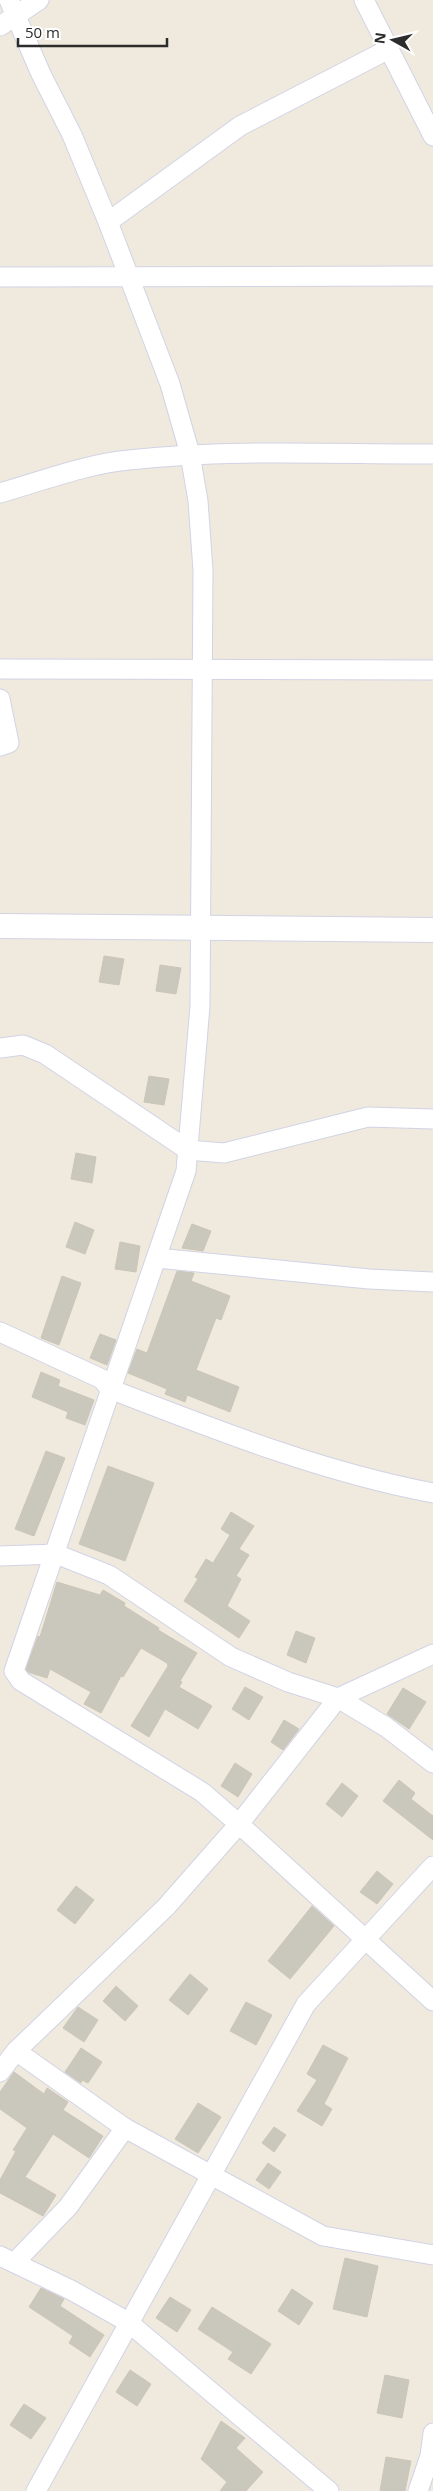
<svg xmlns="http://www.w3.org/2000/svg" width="433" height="2491" viewBox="0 0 433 2491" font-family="'Open Sans',sans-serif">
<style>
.building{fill:#cac7bd;stroke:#cbc6b7}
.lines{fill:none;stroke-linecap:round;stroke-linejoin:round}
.minor-casing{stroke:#d2d3e6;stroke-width:21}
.tertiary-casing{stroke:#d2d3e6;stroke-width:26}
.minor{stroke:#fff;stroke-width:19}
.tertiary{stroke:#fff;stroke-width:24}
</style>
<rect width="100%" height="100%" fill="#efeadd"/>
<g class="building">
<path d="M104,956L124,959L119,985L99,982Z"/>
<path d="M160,965L181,968L176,994L156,991Z"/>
<path d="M149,1076L169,1079L164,1105L144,1102Z"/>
<path d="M76,1153L96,1157L92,1183L71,1179Z"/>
<path d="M75,1222L94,1230L85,1254L66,1247Z"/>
<path d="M192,1224L211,1231L203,1251L182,1248Z"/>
<path d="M120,1242L140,1246L136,1272L115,1269Z"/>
<path d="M177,1271L194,1273L191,1281L230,1296L221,1320L216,1318L196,1370L239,1387L230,1412L187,1395L185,1402L165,1394L167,1389L128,1373L137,1349L147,1353Z"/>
<path d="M62,1276L81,1283L59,1345L41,1338Z"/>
<path d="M100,1334L116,1340L107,1365L90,1358Z"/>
<path d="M41,1372L60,1380L58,1386L94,1400L85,1425L66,1418L68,1412L32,1397Z"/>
<path d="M46,1451L65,1458L34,1536L15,1529Z"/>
<path d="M108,1466L154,1483L125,1561L79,1544Z"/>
<path d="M231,1512L254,1526L239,1549L249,1555L236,1576L241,1579L227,1606L250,1621L239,1638L184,1601L198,1579L195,1577L206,1559L213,1563L230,1535L221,1529Z"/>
<path d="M57,1582L100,1595L103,1590L125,1603L124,1606L159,1628L158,1630L197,1653L180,1681L182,1682L179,1687L212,1706L198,1729L165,1709L149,1737L131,1726L168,1666L167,1663L141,1648L123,1677L121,1676L101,1713L84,1704L91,1692L50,1669L47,1678L28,1672L26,1669L38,1636L40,1637Z"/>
<path d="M296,1631L315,1638L306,1663L287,1655Z"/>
<path d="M245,1687L263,1697L249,1720L232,1709Z"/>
<path d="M403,1688L426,1702L409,1729L387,1714Z"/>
<path d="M284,1720L299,1729L283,1750L271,1742Z"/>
<path d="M235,1763L252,1774L238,1797L221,1786Z"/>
<path d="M399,1780L415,1793L411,1799L433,1816V1840L383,1801Z"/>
<path d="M342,1783L358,1796L342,1817L326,1804Z"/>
<path d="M377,1871L393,1884L377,1904L360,1892Z"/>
<path d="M76,1886L94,1900L75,1924L57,1910Z"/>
<path d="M312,1906L334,1926L290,1979L268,1961Z"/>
<path d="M190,1974L208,1989L188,2015L169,2000Z"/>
<path d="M116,1986L138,2006L125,2021L103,2001Z"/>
<path d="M246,2002L272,2015L256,2045L230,2031Z"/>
<path d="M78,2007L98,2020L84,2042L63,2028Z"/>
<path d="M323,2045L348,2058L324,2104L332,2109L322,2126L297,2111L317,2080L307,2074Z"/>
<path d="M81,2048L102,2062L88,2083L82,2080L81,2083L65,2072Z"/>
<path d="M14,2072L44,2094L47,2088L68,2102L63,2110L103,2136L89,2158L53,2134L25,2177L56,2195L43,2216L0,2193V2180L16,2151L13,2150L27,2128L0,2109V2092Z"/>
<path d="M198,2103L221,2117L198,2153L175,2139Z"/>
<path d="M274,2127L286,2135L274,2152L262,2143Z"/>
<path d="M268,2163L281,2172L269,2189L256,2180Z"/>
<path d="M345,2258L378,2266L367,2317L333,2309Z"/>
<path d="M41,2288L64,2299L60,2306L104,2335L90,2357L69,2343L73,2336L29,2307Z"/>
<path d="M292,2289L313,2303L299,2325L278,2311Z"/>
<path d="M170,2297L191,2310L177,2332L156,2318Z"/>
<path d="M212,2307L271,2344L251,2374L228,2359L233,2352L198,2329Z"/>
<path d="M130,2370L151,2384L137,2406L116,2392Z"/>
<path d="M385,2375L409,2380L402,2418L377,2413Z"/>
<path d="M24,2404L46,2418L31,2439L10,2425Z"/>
<path d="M221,2421L245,2438L236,2448L263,2472L246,2491H220L227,2482L201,2459Z"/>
<path d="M386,2457L411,2461L405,2491H380Z"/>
</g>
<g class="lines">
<g class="minor-casing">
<g id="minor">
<path d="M9,0L41,74L72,135L108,222L170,384L190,454L198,501L203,570L200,1006L186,1171L14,1671L21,1681L202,1792L239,1824L433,2001"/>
<path d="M364,0L433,136"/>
<path d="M0,26L39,0"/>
<path d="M108,222L240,126L389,49"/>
<path d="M0,277L433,276"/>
<path d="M0,493C42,481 86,464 129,460C229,449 332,454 433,454"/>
<path d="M0,669L433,670"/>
<path d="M0,699L9,743L0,746"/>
<path d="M0,1048L23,1045L45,1054L188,1150L224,1153L368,1117L433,1119"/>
<path d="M157,1258L369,1279L433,1282"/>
<path d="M0,1332L102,1379L110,1389C216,1430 322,1472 433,1493"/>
<path d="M0,1556L56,1554L109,1575L231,1657L288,1682L338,1698L386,1727L433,1763"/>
<path d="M0,2072L16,2051"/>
<path d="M125,2128L323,2236L433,2255"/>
<path d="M0,2256L71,2290L128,2322L329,2491"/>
<path d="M15,2262L68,2207L125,2128L16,2051L166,1907L239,1824L338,1698L433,1654"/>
<path d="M36,2491L306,2004L433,1866"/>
<path d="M418,2491L430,2456L433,2433"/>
</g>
</g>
<g class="tertiary-casing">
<path id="tertiary" d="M0,926L433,930"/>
</g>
<use href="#minor" class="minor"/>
<use href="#tertiary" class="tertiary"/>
</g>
<g transform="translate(393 40) rotate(278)" stroke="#ffffff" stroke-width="4" paint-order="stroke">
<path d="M0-4L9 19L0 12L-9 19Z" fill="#2c2c2c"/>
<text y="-8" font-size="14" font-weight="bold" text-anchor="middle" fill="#2c2c2c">N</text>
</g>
<path d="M18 38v8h149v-8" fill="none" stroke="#2c2c2c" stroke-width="2.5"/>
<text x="25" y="38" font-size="15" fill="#2c2c2c" stroke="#ffffff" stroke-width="4" paint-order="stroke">50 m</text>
</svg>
